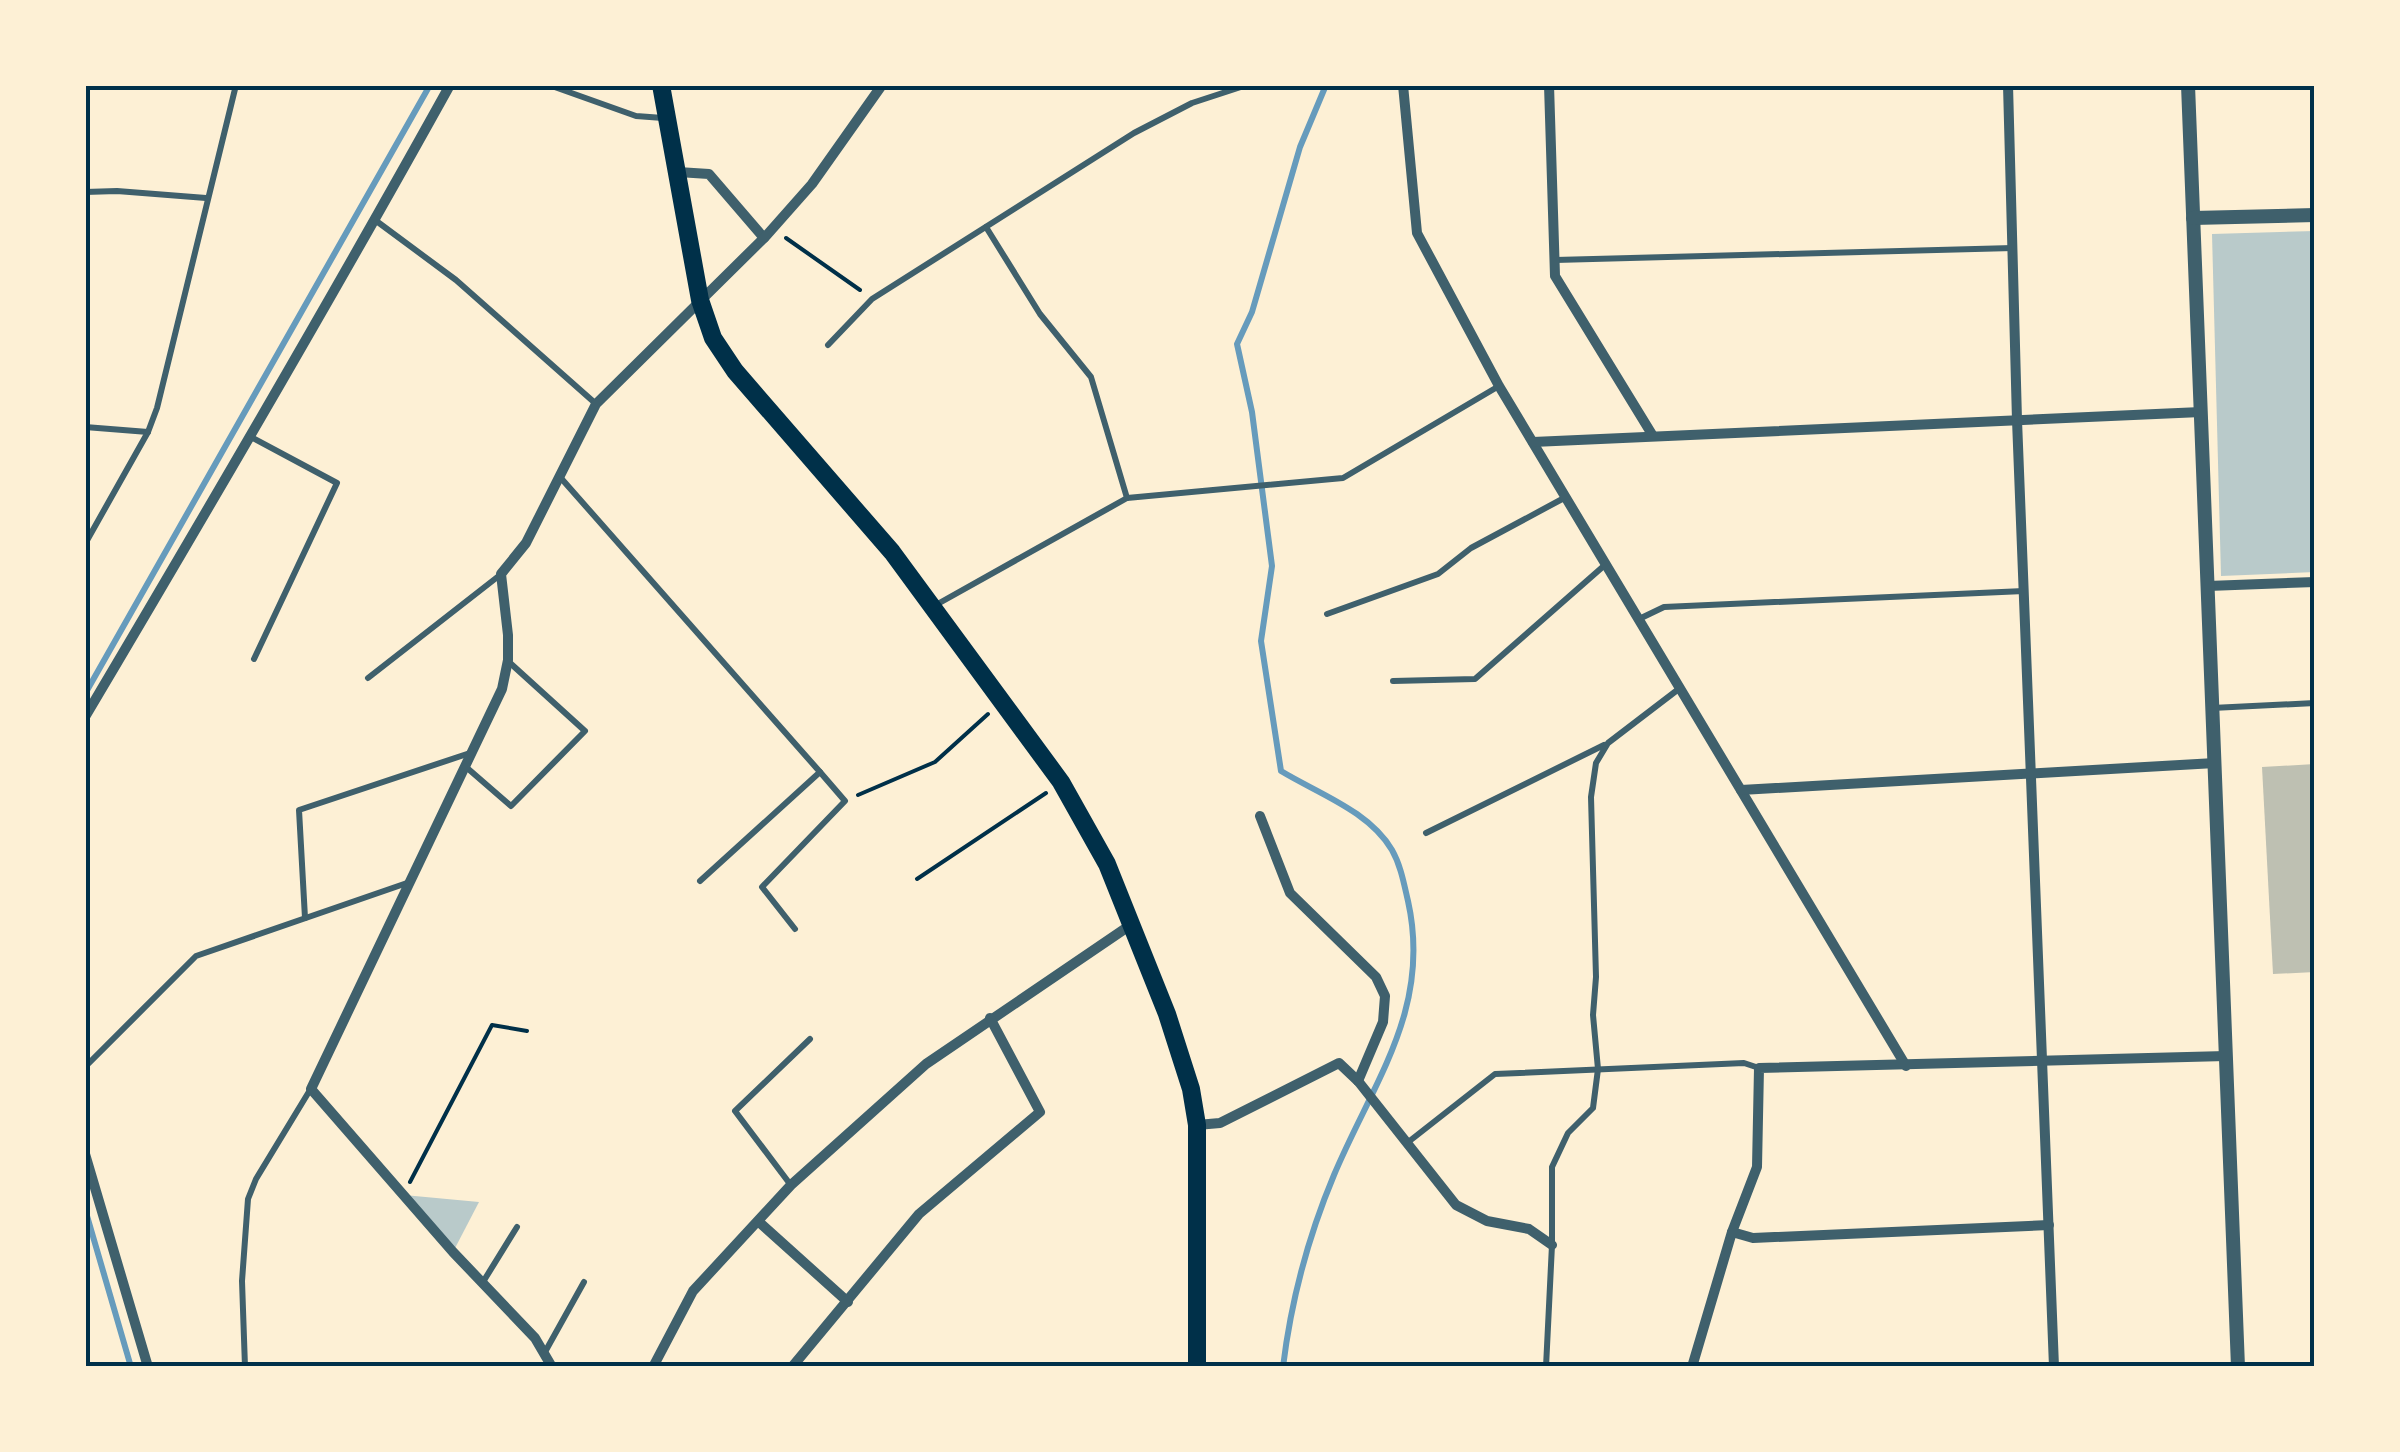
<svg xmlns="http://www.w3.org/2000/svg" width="2400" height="1452" viewBox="0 0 2400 1452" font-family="'Public Sans',sans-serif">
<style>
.green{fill:#b9caca}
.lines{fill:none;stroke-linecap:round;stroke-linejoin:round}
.stream{stroke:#669bbc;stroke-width:6}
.building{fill:#bec0b2}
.path{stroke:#003049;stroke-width:4}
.service{stroke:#3f606c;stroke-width:6}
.minor{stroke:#3f606c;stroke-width:10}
.tertiary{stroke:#3f606c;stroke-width:14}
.primary{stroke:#003049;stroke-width:18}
.neatline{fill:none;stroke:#003049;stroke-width:4}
</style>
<rect width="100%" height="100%" fill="#fdf0d5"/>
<g class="green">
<path d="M2315,231V572L2221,576L2212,234Z"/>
<path d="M404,1195L479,1202L453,1252Z"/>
</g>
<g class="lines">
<g class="stream">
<path d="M85,694L430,85"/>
<path d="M85,1209L131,1367"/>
<path d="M1283,1367C1291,1301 1308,1237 1334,1175C1373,1082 1432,1009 1408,901C1404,884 1401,866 1392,850C1369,811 1319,794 1281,771L1261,641L1272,566L1252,412L1237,344L1252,312L1300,147L1326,85"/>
</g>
</g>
<path class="building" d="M2315,764V972L2273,974L2262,767Z"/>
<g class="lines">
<g class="path">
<path d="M786,238L860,290"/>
<path d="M858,795L935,762L988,714"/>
<path d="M917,879L1046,793"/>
<path d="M410,1182L492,1025L527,1031"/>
</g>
<g class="service">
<path d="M549,85L636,116L663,118"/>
<path d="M1550,86L1589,85"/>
<path d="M85,192L117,191L206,198"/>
<path d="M375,220L456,280L595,403"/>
<path d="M986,227L1040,314L1091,377L1127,498"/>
<path d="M1555,260L2013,248"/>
<path d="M828,345L872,299L1134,133L1192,103L1247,85"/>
<path d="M85,427L148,432"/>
<path d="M251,437L337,483L254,659"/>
<path d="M560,477L820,772L700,881"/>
<path d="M85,544L148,432L157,408L236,85"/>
<path d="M934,606L1127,498L1343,478L1499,386"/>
<path d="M1327,614L1438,574L1471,548L1566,497"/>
<path d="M1639,619L1664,607L2024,591"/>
<path d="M368,678L500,575"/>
<path d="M1393,681L1475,679L1606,564"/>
<path d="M2212,708L2315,703"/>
<path d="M466,767L511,806L585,731L509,662"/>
<path d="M1426,833L1604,745"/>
<path d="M305,918L299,810L470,753"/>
<path d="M795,929L762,887L845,801L820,772"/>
<path d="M85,1067L196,956L407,883"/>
<path d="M1407,1143L1495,1074L1744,1063L1759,1068"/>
<path d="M790,1184L735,1111L810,1039"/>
<path d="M483,1282L517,1227"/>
<path d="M545,1352L584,1282"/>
<path d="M245,1367L242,1281L248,1199L256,1179L310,1090"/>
<path d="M1546,1367L1552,1245V1167L1568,1133L1593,1108L1598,1069L1593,1015L1596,977L1591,797L1596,763L1608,743L1680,688"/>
</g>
<g class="minor">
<path d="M1403,85L1417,233L1499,386L1906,1066"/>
<path d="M1549,85L1555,276L1653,436"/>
<path d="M2008,85L2017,420L2054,1367"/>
<path d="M678,172L709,174L764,238"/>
<path d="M1533,442L2201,412"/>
<path d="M2208,586L2315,582"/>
<path d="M85,717C209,508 332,298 450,85"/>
<path d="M1741,790L2215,763"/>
<path d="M1260,816L1290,893L1376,977L1385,996L1383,1022L1358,1081"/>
<path d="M1197,1125L1220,1123L1339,1063L1358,1081L1456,1205L1487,1221L1529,1229L1552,1245"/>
<path d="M85,1154L148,1367"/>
<path d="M759,1222L848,1302"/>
<path d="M1732,1232L1753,1238L2049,1225"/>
<path d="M552,1367L535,1338L453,1252L311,1089L502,689L508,660V635L501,574L526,543L596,404L766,236L812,184L882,85"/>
<path d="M653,1367L693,1291L791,1185L926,1064L1132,924"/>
<path d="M792,1367L919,1214L1040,1112L990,1018"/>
<path d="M1692,1367L1732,1232L1757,1167L1759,1068L2226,1056"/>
</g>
<g class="tertiary">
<path d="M2188,85L2238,1367"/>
<path d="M2193,218L2315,215"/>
</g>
<path class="primary" d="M661,85L700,300L713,338L735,371L892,552L1061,782L1107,864L1167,1014L1191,1089L1197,1125V1367"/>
</g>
<rect width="2400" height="1452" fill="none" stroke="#fdf0d5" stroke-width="175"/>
<rect x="88" y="88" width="2224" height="1276" class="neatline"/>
</svg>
